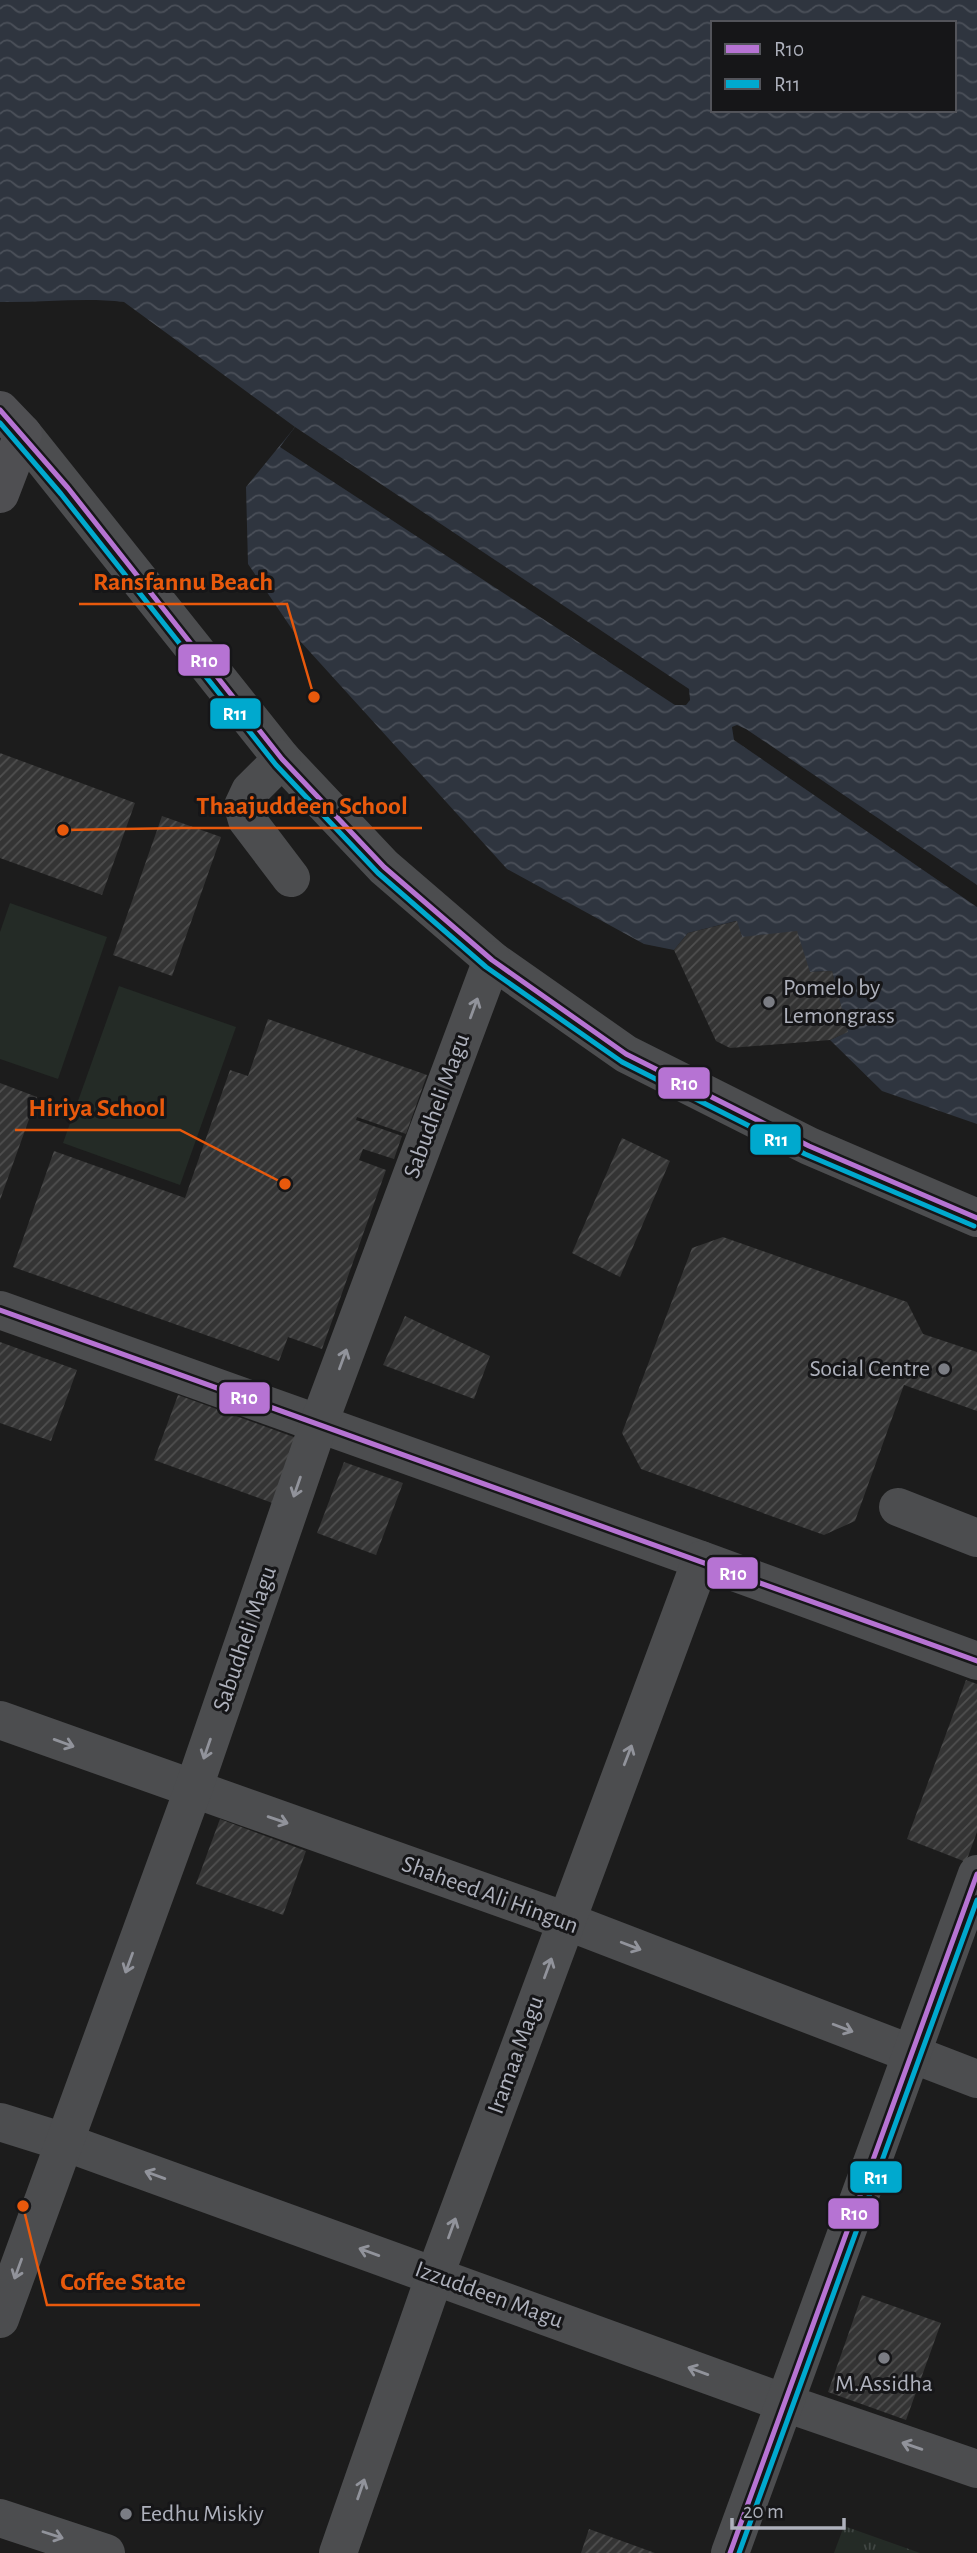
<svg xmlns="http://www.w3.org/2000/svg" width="977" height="2553" viewBox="0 0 977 2553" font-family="'Alegreya Sans',sans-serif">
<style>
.grass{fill:#242b26}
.park{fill:url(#park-tufts)}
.water{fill:url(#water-waves);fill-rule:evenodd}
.pier{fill:#1c1c1c}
.building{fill:url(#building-hatch)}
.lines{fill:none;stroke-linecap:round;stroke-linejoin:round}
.minor{stroke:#4c4d4f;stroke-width:38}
.major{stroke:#4f4f52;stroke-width:38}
.bus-1-casing{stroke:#161618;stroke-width:10}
.bus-2-casing{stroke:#161618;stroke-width:10}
.bus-1{stroke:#b673d3;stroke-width:5}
.bus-2{stroke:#00a9ce;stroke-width:5}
.oneway{stroke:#91939b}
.poi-dot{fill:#7b7d84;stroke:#161618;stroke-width:2.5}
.labels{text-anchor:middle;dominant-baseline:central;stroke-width:6;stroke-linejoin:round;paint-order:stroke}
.poi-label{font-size:24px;fill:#aeb1bc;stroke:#161618;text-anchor:start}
.street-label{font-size:24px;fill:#aeb1bc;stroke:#161618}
.leader{fill:none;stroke:#e8590c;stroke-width:2.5}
.callout-dot{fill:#e8590c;stroke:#161618;stroke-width:2.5}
.callout-label{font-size:26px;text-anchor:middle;font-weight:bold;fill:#e8590c;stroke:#161618;stroke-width:6;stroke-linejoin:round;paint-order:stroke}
.line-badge{stroke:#161618;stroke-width:2.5}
.badge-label{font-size:19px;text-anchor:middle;font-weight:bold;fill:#fff}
</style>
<defs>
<pattern id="park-tufts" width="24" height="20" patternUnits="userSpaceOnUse" patternTransform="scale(1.75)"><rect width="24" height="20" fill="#242b26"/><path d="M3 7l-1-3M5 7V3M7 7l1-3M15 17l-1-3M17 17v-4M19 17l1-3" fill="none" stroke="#414744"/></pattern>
<pattern id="water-waves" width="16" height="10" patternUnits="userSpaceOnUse" patternTransform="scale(1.75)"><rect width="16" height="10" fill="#2f353f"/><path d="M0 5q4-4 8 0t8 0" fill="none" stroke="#4b5059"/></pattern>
<pattern id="building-hatch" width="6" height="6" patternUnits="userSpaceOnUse" patternTransform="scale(1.75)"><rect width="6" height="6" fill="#343434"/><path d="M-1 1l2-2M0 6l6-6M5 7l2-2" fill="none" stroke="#4f4f4f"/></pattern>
</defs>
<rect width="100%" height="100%" fill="#1c1c1c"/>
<g class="grass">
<path d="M10,903L107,937L58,1079L0,1059V932Z"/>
<path d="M119,986L236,1027L180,1185L63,1143Z"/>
</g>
<path class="park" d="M844,2526L920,2553H834Z"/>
<path class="water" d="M0,0H977V1124L882,1091L830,1040L847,1032L832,971L810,972L742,937L736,921L688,933L674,950L644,944L507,869L300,641L248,564L246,487L295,427L124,302C83,297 42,303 0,302ZM713,23H954V110H713Z"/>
<g class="pier">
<path d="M295,427L689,689L690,700L686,705H675L280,447Z"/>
<path d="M737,725L746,729L977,885V907L734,740L732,727Z"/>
</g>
<g class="building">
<path d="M0,753L135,803L102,895L0,858Z"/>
<path d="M162,816L221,837L172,976L113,955Z"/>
<path d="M737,921L742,937L797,931L810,972L832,971L848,1032L830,1040L730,1048L716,1041L674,950L688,933Z"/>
<path d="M268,1019L427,1075L406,1134L357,1117L356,1120L402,1136L394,1159L363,1149L359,1160L386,1170L322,1349L288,1337L279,1361L13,1267L54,1151L185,1198L230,1070L248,1076Z"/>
<path d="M0,1083L37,1097L0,1200Z"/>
<path d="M622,1138L670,1161L620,1277L572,1253Z"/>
<path d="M723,1237L907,1302L923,1334L977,1352V1411L904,1385L855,1521L824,1535L641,1469L622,1433L692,1248Z"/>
<path d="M405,1316L490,1356L474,1399L383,1365Z"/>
<path d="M0,1342L77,1370L51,1441L0,1423Z"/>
<path d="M178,1395L302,1440L278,1505L154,1460Z"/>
<path d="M344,1462L403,1483L376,1555L317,1533Z"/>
<path d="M966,1680L977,1684V1832L966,1862L907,1839Z"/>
<path d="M220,1819L306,1851L283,1915L196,1884Z"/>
<path d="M862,2295L941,2323L906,2420L828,2392Z"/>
<path d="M589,2529L655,2553H581Z"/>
</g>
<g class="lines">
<g class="minor">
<path d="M23,434L282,759L384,867L492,960L626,1054L809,1146L977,1218"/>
<path d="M282,759L250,791L243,806L247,820L291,878"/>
<path d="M0,1310L701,1560L977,1661"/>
<path d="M898,1507L977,1538"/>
<path d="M0,1720L566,1921L977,2079"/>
<path d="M0,2122L64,2142L785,2403L977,2469"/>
<path d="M0,2319L193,1790L319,1423L492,960"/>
<path d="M0,2518L106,2553"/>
<path d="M338,2553L435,2275L701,1560"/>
<path d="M730,2553L977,1874"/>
</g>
<path class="major" d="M0,410L23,434L0,494"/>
<g class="bus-1-casing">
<g id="bus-1">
<path d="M0,410L68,488L282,759L384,867L492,960L626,1054L809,1146L977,1218"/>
<path d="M0,1310L977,1661"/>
<path d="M730,2553L977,1874"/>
</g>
</g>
<g class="bus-2-casing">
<g id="bus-2">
<path d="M0,423L61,494L276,765L378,873L486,967L622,1062L805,1154L974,1226"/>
<path d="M739,2553L977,1900"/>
</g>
</g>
<use href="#bus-1" class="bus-1"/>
<use href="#bus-2" class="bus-2"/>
</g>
<defs><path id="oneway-shaft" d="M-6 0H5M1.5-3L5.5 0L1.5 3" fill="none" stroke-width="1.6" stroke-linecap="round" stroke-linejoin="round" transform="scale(1.75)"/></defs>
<g class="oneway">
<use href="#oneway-shaft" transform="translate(474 1008) rotate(-70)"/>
<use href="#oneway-shaft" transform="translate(343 1359) rotate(-70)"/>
<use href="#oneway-shaft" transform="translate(297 1487) rotate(109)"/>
<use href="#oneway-shaft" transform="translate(64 1743) rotate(20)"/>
<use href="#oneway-shaft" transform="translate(207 1749) rotate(109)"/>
<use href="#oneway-shaft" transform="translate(628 1755) rotate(-69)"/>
<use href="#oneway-shaft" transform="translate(278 1820) rotate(19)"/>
<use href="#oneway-shaft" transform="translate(631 1946) rotate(21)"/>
<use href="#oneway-shaft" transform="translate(129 1963) rotate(110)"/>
<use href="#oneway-shaft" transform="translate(548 1968) rotate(-70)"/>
<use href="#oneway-shaft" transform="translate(843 2028) rotate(21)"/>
<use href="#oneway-shaft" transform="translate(155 2175) rotate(-160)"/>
<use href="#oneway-shaft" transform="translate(452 2228) rotate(-70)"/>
<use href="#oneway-shaft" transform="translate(369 2252) rotate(-160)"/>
<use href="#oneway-shaft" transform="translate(18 2269) rotate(110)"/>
<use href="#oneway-shaft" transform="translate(698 2371) rotate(-160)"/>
<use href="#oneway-shaft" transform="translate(912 2446) rotate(-161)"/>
<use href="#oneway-shaft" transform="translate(361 2489) rotate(-71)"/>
<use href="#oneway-shaft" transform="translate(53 2535) rotate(18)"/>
</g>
<g class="poi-dot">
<circle cx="769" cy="1002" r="7"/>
<circle cx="944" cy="1369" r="7"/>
<circle cx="884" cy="2358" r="7"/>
<circle cx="126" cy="2514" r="7"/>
</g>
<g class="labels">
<g class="poi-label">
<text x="783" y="988">Pomelo by<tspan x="783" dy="28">Lemongrass</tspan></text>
<text x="930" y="1369" text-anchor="end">Social Centre</text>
<text x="884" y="2384" text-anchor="middle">M.Assidha</text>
<text x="140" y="2514">Eedhu Miskiy</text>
</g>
<g class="street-label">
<text transform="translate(437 1106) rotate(-70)">Sabudheli Magu</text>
<text transform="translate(245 1639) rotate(-71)">Sabudheli Magu</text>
<text transform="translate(490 1895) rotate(20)">Shaheed Ali Hingun</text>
<text transform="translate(516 2055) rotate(-70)">Iramaa Magu</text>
<text transform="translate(489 2295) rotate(20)">Izzuddeen Magu</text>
</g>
</g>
<path class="leader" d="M314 697L287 604H79M63 830L183 828H422M285 1184L180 1130H15M23 2206L47 2305H200"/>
<g class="callout-dot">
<circle cx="314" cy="697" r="7"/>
<circle cx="63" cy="830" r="7"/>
<circle cx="285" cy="1184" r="7"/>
<circle cx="23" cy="2206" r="7"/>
</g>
<g class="callout-label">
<text x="183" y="590">Ransfannu Beach</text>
<text x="302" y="814">Thaajuddeen School</text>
<text x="97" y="1116">Hiriya School</text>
<text x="123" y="2290">Coffee State</text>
</g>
<g class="line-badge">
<rect x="177" y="643" width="54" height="34" rx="7" fill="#b673d3"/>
<rect x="209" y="697" width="53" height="33" rx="7" fill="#00a9ce"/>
<rect x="657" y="1066" width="54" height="34" rx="7" fill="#b673d3"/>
<rect x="749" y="1123" width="53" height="33" rx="7" fill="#00a9ce"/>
<rect x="218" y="1381" width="53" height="34" rx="7" fill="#b673d3"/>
<rect x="706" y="1556" width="53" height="34" rx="7" fill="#b673d3"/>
<rect x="849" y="2160" width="54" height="34" rx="7" fill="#00a9ce"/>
<rect x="827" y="2197" width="53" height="33" rx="7" fill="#b673d3"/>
</g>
<g class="badge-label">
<text x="204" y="667">R10</text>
<text x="235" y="720">R11</text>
<text x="684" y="1090">R10</text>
<text x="776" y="1146">R11</text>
<text x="244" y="1404">R10</text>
<text x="733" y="1580">R10</text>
<text x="876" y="2184">R11</text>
<text x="854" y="2220">R10</text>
</g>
<rect x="711" y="21" width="245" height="91" fill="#161618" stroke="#53545a" stroke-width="2"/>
<rect x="725" y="44" width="35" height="10" fill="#b673d3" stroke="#53545a" stroke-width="2"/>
<text x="774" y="56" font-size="21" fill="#aeb1bc">R10</text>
<rect x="725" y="79" width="35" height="10" fill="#00a9ce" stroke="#53545a" stroke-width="2"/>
<text x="774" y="91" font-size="21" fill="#aeb1bc">R11</text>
<path d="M732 2518v10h112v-10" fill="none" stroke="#aeb1bc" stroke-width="3.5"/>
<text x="743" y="2518" font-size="21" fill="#aeb1bc" stroke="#161618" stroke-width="5" paint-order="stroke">20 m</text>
</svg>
